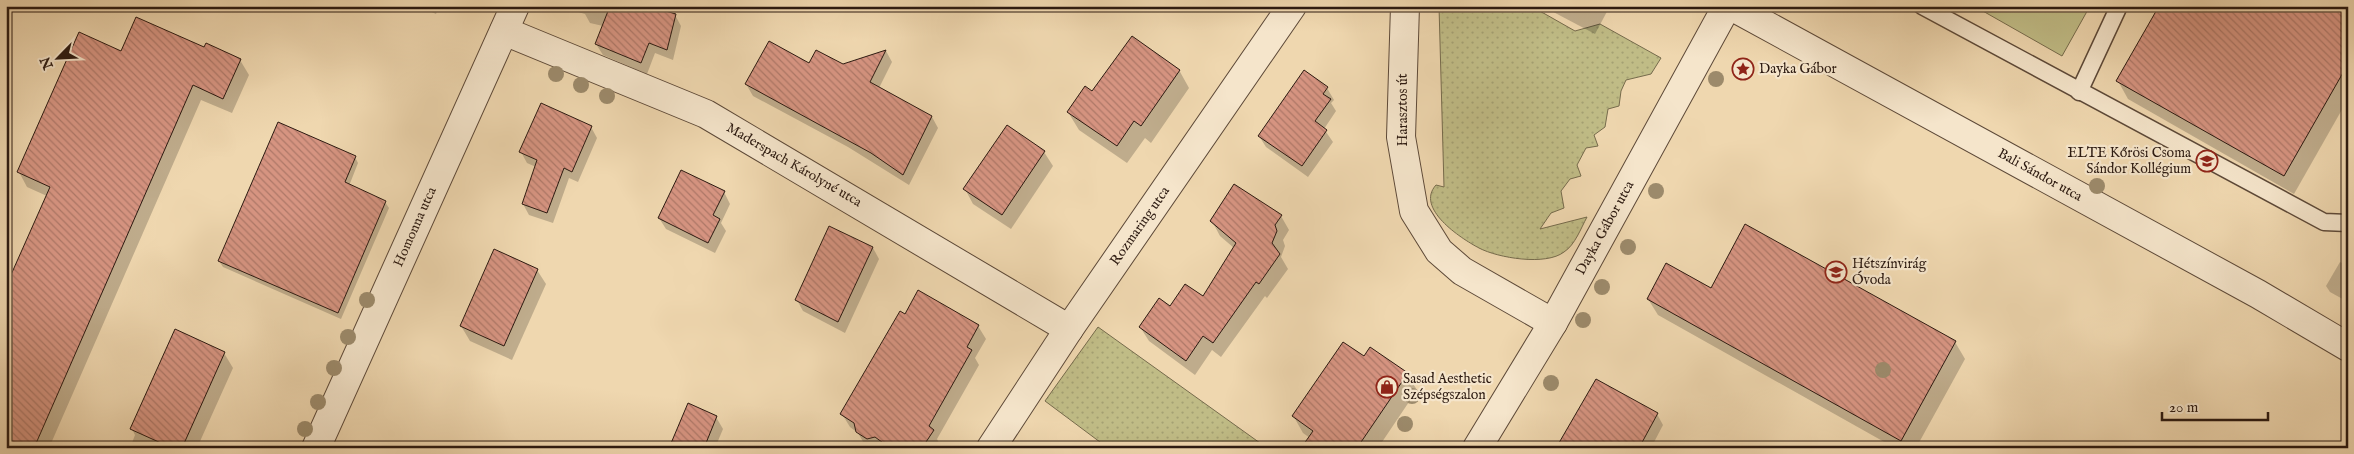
<svg xmlns="http://www.w3.org/2000/svg" width="2354" height="454" viewBox="0 0 2354 454" font-family="'IM FELL English',serif">
<style>
.grass{fill:url(#grass-dots);stroke:#766b4c}
.garden{fill:#c0bc86;stroke:#766b4c}
.shadow{fill:#0003}
.building{fill:url(#building-back-hatch);stroke:#2c1a11}
.lines{fill:none;stroke-linecap:round;stroke-linejoin:round}
.service-casing{stroke:#5d4938;stroke-width:19}
.minor-casing{stroke:#5d4938;stroke-width:30}
.service{stroke:#f5e5cb;stroke-width:16}
.minor{stroke:#f5e5cb;stroke-width:28}
.tree{fill:#9c8a6b}
.labels{text-anchor:middle;dominant-baseline:central;stroke-width:4.5;stroke-linejoin:round;paint-order:stroke}
.poi-label{font-size:14px;fill:#2c1a11;stroke:#f5e5cb;text-anchor:start}
.street-label{font-size:14px;fill:#2c1a11;stroke:#f5e5cb}
</style>
<defs>
<pattern id="grass-dots" width="8" height="8" patternUnits="userSpaceOnUse" patternTransform="scale(1.25)"><rect width="8" height="8" fill="#c0bc86"/><path d="M2 2h.1M6 6h.1" fill="none" stroke="#a5a173" stroke-width="1.8" stroke-linecap="round"/></pattern>
<pattern id="building-back-hatch" width="6" height="6" patternUnits="userSpaceOnUse" patternTransform="scale(1.25)"><rect width="6" height="6" fill="#d69481"/><path d="M-1 5l2 2M0 0l6 6M5-1l2 2" fill="none" stroke="#ae7868"/></pattern>
</defs>
<rect width="100%" height="100%" fill="#efd7af"/>
<filter id="stains"><feTurbulence type="fractalNoise" baseFrequency=".004" numOctaves="4"/><feColorMatrix values="0 0 0 0 .2 0 0 0 0 .09 0 0 0 0 .02 0 0 0 .5 -.17"/></filter>
<radialGradient id="worn" r=".72"><stop offset=".6" stop-color="#630" stop-opacity="0"/><stop offset="1" stop-color="#630" stop-opacity=".3"/></radialGradient>
<g class="grass">
<path d="M1439,6H1531L1575,31L1600,24L1661,58L1651,74L1626,80L1621,91L1619,106L1608,109L1605,127L1594,135L1598,146L1586,148L1577,165L1581,176L1570,179L1561,191L1564,208L1551,213L1540,229L1587,217C1581,228 1575,245 1564,252C1546,266 1498,258 1479,248C1460,238 1415,208 1436,185L1444,187Z"/>
<path d="M1098,327L1267,448H1108L1045,401Z"/>
</g>
<path class="garden" d="M1974,6H2090L2062,56Z"/>
<g class="shadow">
<path d="M419,6H439L436,14Z"/>
<path d="M575,6H643L675,15L681,26L673,60L655,53L647,74L603,55L596,44L603,26L590,23L585,14L578,12Z"/>
<path d="M1542,6H1610L1595,34Z"/>
<path d="M2348,7V99L2294,194L2128,99L2118,81Z"/>
<path d="M205,49L240,60L249,75L232,113L201,100L49,448H6V289L47,196L27,187L19,172L122,53Z"/>
<path d="M886,51L892,62L879,88L932,117L938,128L909,185L848,147L753,96L746,84L810,64L843,66Z"/>
<path d="M1179,70L1189,88L1151,143L1145,138L1127,163L1079,130L1068,112L1093,93Z"/>
<path d="M1327,88L1334,100L1331,103L1336,111L1324,129L1333,142L1308,177L1266,147L1259,136Z"/>
<path d="M591,127L597,138L578,182L569,178L553,223L529,215L523,204L536,167L527,163L521,152Z"/>
<path d="M1044,152L1053,166L1011,229L973,204L965,189Z"/>
<path d="M355,157L358,163L349,186L385,202L389,208L341,319L223,267L219,261Z"/>
<path d="M724,192L730,204L721,223L726,231L715,253L666,229L659,218Z"/>
<path d="M1281,216L1289,230L1283,240L1285,246L1281,257L1288,269L1267,298L1265,296L1221,357L1212,350L1195,375L1149,341L1140,327L1170,307L1203,298L1234,248L1220,236L1212,221Z"/>
<path d="M1746,226L1955,342L1965,359L1916,448H1895L1658,315L1648,299L1711,289Z"/>
<path d="M830,228L873,248L879,259L845,333L803,311L797,300Z"/>
<path d="M2340,262L2348,266V302L2330,292L2326,286Z"/>
<path d="M537,270L546,284L512,360L470,341L461,326Z"/>
<path d="M905,316L978,326L986,339L975,358L979,365L937,439L940,445L938,448H869L865,445L858,433L850,427L842,414Z"/>
<path d="M224,353L233,368L197,448H130L135,435L132,429Z"/>
<path d="M1364,358L1407,374L1417,390L1378,448H1313L1310,438L1303,433L1294,417Z"/>
<path d="M1657,414L1663,425L1651,448H1558Z"/>
<path d="M716,417L723,429L715,448H670Z"/>
</g>
<g class="building">
<path d="M610,6H648L676,14L667,50L649,43L641,63L595,44Z"/>
<path d="M2159,6H2348V64L2284,176L2116,81Z"/>
<path d="M136,17L204,47L206,43L241,59L223,99L193,85L34,448H23L6,440V286L50,187L17,172L79,32L121,51Z"/>
<path d="M1132,36L1180,70L1141,126L1134,121L1117,146L1067,112L1085,86L1092,91Z"/>
<path d="M769,41L809,63L816,50L843,64L886,50L870,82L932,116L903,175L871,153L745,84Z"/>
<path d="M1304,70L1328,87L1323,94L1331,99L1315,121L1327,130L1302,166L1258,136Z"/>
<path d="M541,103L592,126L572,172L564,168L547,213L522,204L537,160L519,152Z"/>
<path d="M278,122L356,156L345,182L386,201L338,313L218,261Z"/>
<path d="M1007,125L1045,151L1002,215L963,189Z"/>
<path d="M681,170L725,191L713,215L720,219L708,243L658,218Z"/>
<path d="M1234,184L1282,215L1275,225L1277,231L1272,243L1280,254L1259,284L1256,282L1213,343L1203,336L1186,361L1139,327L1159,298L1170,306L1185,284L1203,296L1236,243L1210,221Z"/>
<path d="M1745,224L1956,341L1901,441L1647,299L1666,263L1711,288Z"/>
<path d="M829,226L873,247L838,322L795,300Z"/>
<path d="M494,249L538,269L504,346L460,326Z"/>
<path d="M918,290L979,325L967,347L972,350L929,426L934,430L922,448H890L875,437L867,439L856,432L854,423L840,414L900,311L905,314Z"/>
<path d="M175,329L225,352L182,448H172L130,429Z"/>
<path d="M1343,342L1364,356L1370,347L1408,373L1357,448H1301L1313,431L1292,416Z"/>
<path d="M1596,379L1658,413L1639,448H1556Z"/>
<path d="M688,403L717,416L704,448H669Z"/>
</g>
<g class="lines">
<g class="service-casing">
<g id="service">
<path d="M1922,6L2324,222L2348,223"/>
<path d="M2079,92L2119,6"/>
</g>
</g>
<g class="minor-casing">
<g id="minor">
<path d="M1405,6L1401,137L1414,211L1439,251L1462,271L1553,323"/>
<path d="M1731,6L2258,294L2348,347"/>
<path d="M504,31L706,114L1069,329"/>
<path d="M316,448L515,6"/>
<path d="M991,448L1069,329L1292,6"/>
<path d="M1477,448L1553,323L1727,6"/>
</g>
</g>
<use href="#service" class="service"/>
<use href="#minor" class="minor"/>
</g>
<g class="tree">
<circle cx="556" cy="74" r="8"/>
<circle cx="1716" cy="79" r="8"/>
<circle cx="581" cy="85" r="8"/>
<circle cx="607" cy="96" r="8"/>
<circle cx="2097" cy="186" r="8"/>
<circle cx="1656" cy="191" r="8"/>
<circle cx="1628" cy="247" r="8"/>
<circle cx="1602" cy="287" r="8"/>
<circle cx="367" cy="300" r="8"/>
<circle cx="1583" cy="320" r="8"/>
<circle cx="348" cy="337" r="8"/>
<circle cx="334" cy="368" r="8"/>
<circle cx="1883" cy="370" r="8"/>
<circle cx="1551" cy="383" r="8"/>
<circle cx="1412" cy="396" r="8"/>
<circle cx="318" cy="402" r="8"/>
<circle cx="1405" cy="424" r="8"/>
<circle cx="305" cy="429" r="8"/>
</g>
<defs>
<g id="sight-ring" transform="scale(1.125)"><circle r="9.5" fill="#f5e5cb" stroke="#8f2418" stroke-width="1.5"/><path d="M0-6L1.8-2.2L6-1.7L2.9 1.2L3.7 5.4L0 3.3L-3.7 5.4L-2.9 1.2L-6-1.7L-1.8-2.2Z" fill="#8f2418"/></g>
<g id="university-ring" transform="scale(1.125)"><circle r="9.5" fill="#f5e5cb" stroke="#8f2418" stroke-width="1.5"/><path d="M0-5L7-2L0 1L-7-2ZM-4 1L0 2.5L4 1V4Q0 6-4 4Z" fill="#8f2418"/></g>
<g id="school-ring" transform="scale(1.125)"><circle r="9.5" fill="#f5e5cb" stroke="#8f2418" stroke-width="1.5"/><path d="M0-5L7-2L0 1L-7-2ZM-4 1L0 2.5L4 1V4Q0 6-4 4Z" fill="#8f2418"/></g>
<g id="shop-ring" transform="scale(1.125)"><circle r="9.5" fill="#f5e5cb" stroke="#8f2418" stroke-width="1.5"/><path d="M-5-2.5h2.3a2.7 3.5 0 0 1 5.4 0H5L5.5 6h-11ZM-1.5-2.5h3a1.5 2.3 0 0 0-3 0Z" fill="#8f2418"/></g>
</defs>
<g fill-rule="evenodd">
<use href="#sight-ring" x="1743" y="69"/>
<use href="#university-ring" x="2207" y="161"/>
<use href="#school-ring" x="1836" y="272"/>
<use href="#shop-ring" x="1387" y="387"/>
</g>
<g class="labels">
<g class="poi-label">
<text x="1759" y="69">Dayka Gábor</text>
<text x="2191" y="153" text-anchor="end">ELTE Kőrösi Csoma<tspan x="2191" dy="16">Sándor Kollégium</tspan></text>
<text x="1852" y="264">Hétszínvirág<tspan x="1852" dy="16">Óvoda</tspan></text>
<text x="1403" y="379">Sasad Aesthetic<tspan x="1403" dy="16">Szépségszalon</tspan></text>
</g>
<g class="street-label">
<text transform="translate(1403 110) rotate(-90)">Harasztos út</text>
<text transform="translate(794 165) rotate(30)">Maderspach Károlyné utca</text>
<text transform="translate(2040 175) rotate(29)">Bali Sándor utca</text>
<text transform="translate(1140 226) rotate(-55)">Rozmaring utca</text>
<text transform="translate(415 227) rotate(-66)">Homonna utca</text>
<text transform="translate(1605 228) rotate(-61)">Dayka Gábor utca</text>
</g>
</g>
<rect width="2354" height="454" fill="none" stroke="#efd7af" stroke-width="25"/>
<rect x="8" y="8" width="2339" height="439" fill="none" stroke="#2c1a11" stroke-width="2.5"/>
<rect x="12" y="12" width="2329" height="429" fill="none" stroke="#2c1a11"/>
<g transform="translate(58 58) rotate(246)" stroke="#f5e5cb" stroke-width="4" paint-order="stroke">
<path d="M0-4L9 19L0 12L-9 19Z" fill="#2c1a11"/>
<text y="-8" font-size="14" font-weight="bold" text-anchor="middle" fill="#2c1a11">N</text>
</g>
<path d="M2162 412v8h106v-8" fill="none" stroke="#2c1a11" stroke-width="2.5"/>
<text x="2169" y="412" font-size="15" fill="#2c1a11" stroke="#f5e5cb" stroke-width="4" paint-order="stroke">20 m</text>
<rect width="100%" height="100%" filter="url(#stains)"/>
<rect width="100%" height="100%" fill="url(#worn)"/>
</svg>
